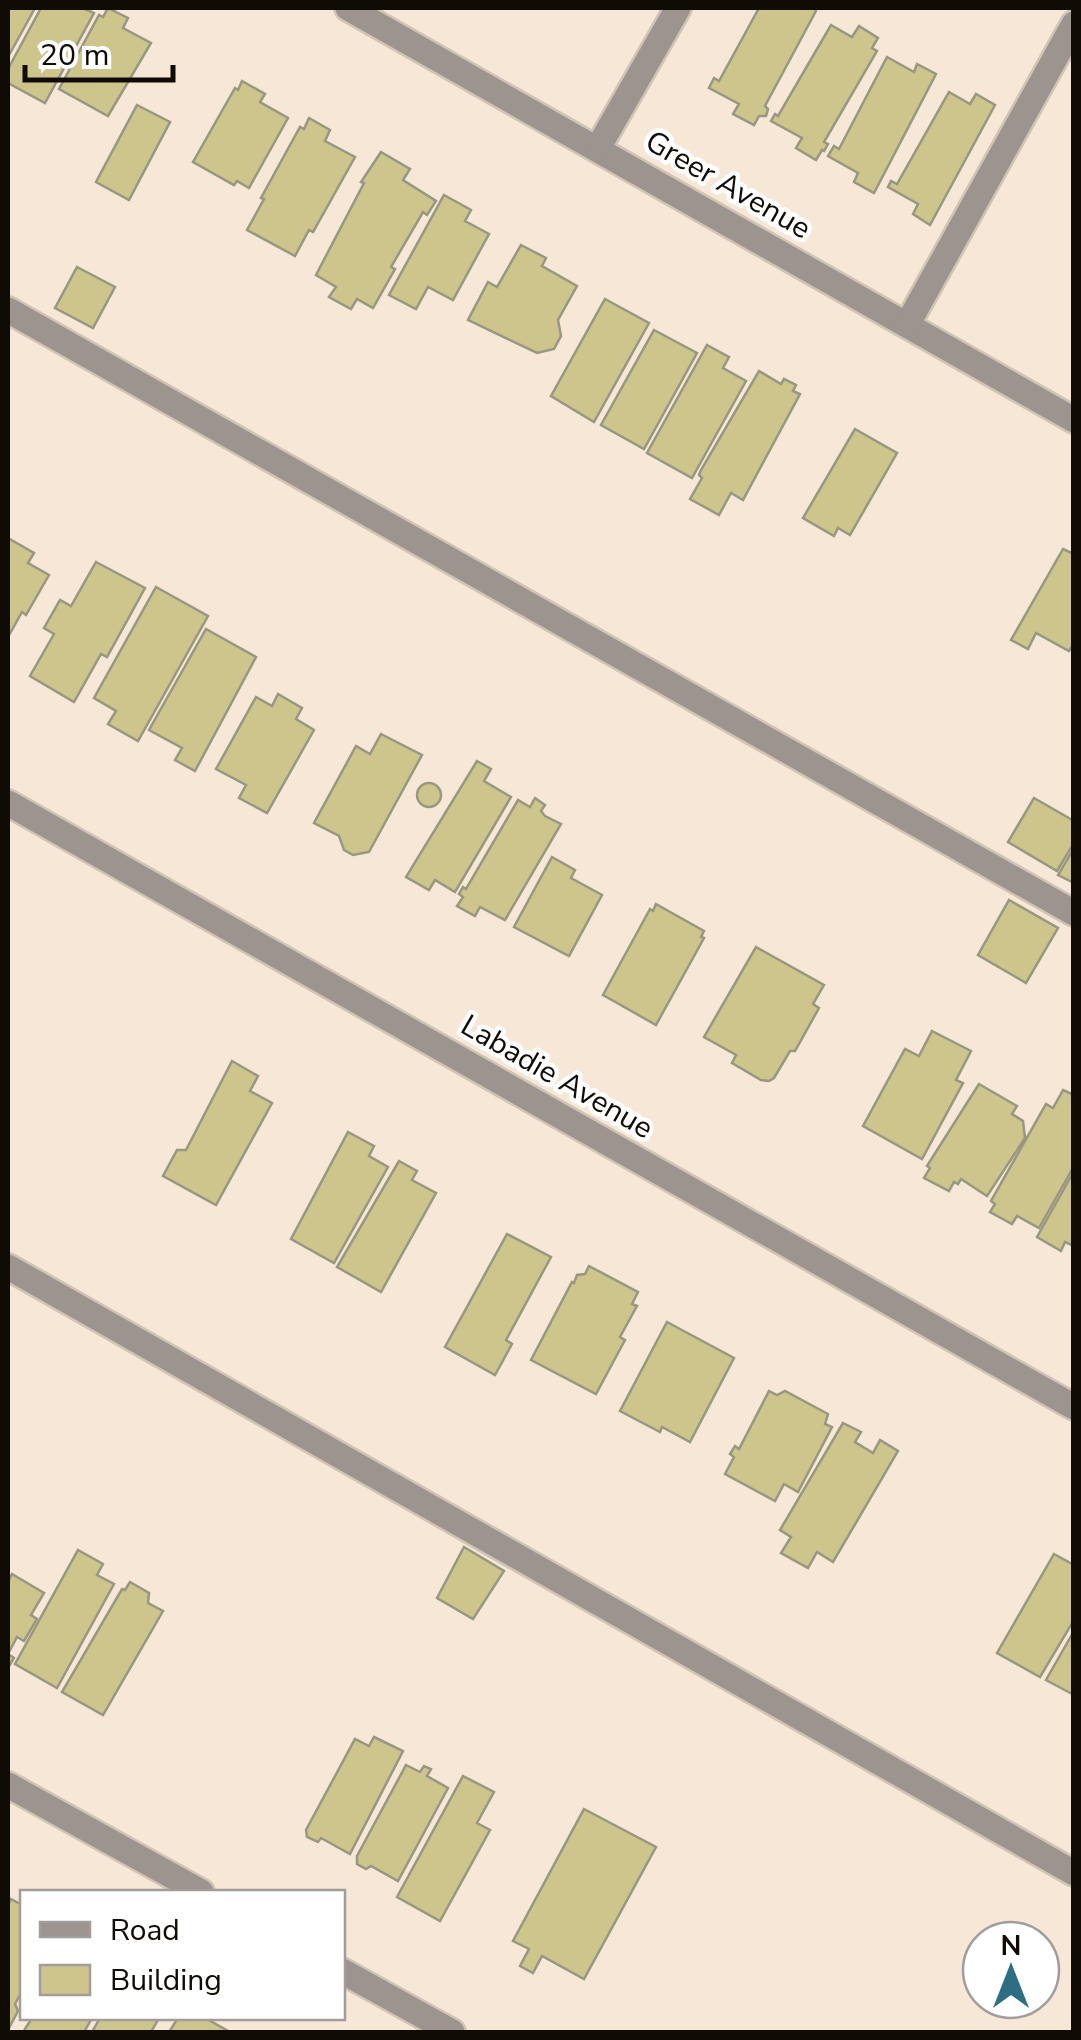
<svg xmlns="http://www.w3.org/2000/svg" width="1081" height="2040" viewBox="0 0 1081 2040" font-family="'Nunito Sans',sans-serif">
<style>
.building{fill:#cec58c;stroke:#999682;stroke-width:2.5}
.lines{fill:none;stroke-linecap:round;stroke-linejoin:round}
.minor-casing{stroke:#d2c4b5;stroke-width:30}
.minor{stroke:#9d938f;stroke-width:25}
.labels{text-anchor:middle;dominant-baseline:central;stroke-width:9;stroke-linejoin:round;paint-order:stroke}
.street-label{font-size:30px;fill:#110b06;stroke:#fff}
</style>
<rect width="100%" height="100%" fill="#f7e7d6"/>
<g class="building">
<path d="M8,8H35L8,57Z"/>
<path d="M41,8H83L94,13L45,103L8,83V69Z"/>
<path d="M108,8L128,18L123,28L151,43L108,116L59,89L99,15L103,17Z"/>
<path d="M759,8H815L816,11L765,106L768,109L766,116H759L754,125L733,114L739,104L709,88L714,78L719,81Z"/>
<path d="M831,25L852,37L859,26L878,38L872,48L877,51L824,142L828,144L824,151L822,150L816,160L796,148L802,138L771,121L775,114L778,116Z"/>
<path d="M887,57L914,72L917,64L936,74L874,193L854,182L858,173L828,156L834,146L839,149Z"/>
<path d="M242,81L265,94L260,102L288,118L249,188L237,181L234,185L193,162L235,88L238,90Z"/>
<path d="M949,92L970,104L976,94L995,105L930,225L913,214L918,204L888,187L891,181L897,184Z"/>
<path d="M137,105L170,122L129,200L96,182Z"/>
<path d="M309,118L330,130L325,141L355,157L313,232L309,230L295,256L247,230L264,199L261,198L300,127L304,129Z"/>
<path d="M381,152L410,169L403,180L436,201L427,215L423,212L391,267L395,269L373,308L357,299L351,309L329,297L336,287L316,275L364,183L361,182Z"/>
<path d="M444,195L471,210L465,221L489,234L453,300L428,287L416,309L389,295Z"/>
<path d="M521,245L546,258L542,266L577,286L558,320L561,336L554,349L537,353L468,320L488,282L497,287Z"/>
<path d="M77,267L115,287L93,328L55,308Z"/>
<path d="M605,299L649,323L594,422L551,396Z"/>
<path d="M654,330L697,353L644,449L601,425Z"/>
<path d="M707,345L729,357L723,368L746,381L692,478L647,453Z"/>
<path d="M759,371L781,384L784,379L796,385L793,391L800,394L743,500L731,493L719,515L690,499L702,478L699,475L701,470Z"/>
<path d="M855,429L897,453L850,535L838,528L834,536L803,518Z"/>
<path d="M8,538L34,553L28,563L49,575L26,615L22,612L8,637Z"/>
<path d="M1063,549L1074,554V643L1069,651L1036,633L1028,649L1011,640Z"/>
<path d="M96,562L145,588L107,657L101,654L74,702L30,676L54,634L44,628L60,600L71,606Z"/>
<path d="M156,587L208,616L138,741L108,724L116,711L94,698Z"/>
<path d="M206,629L256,657L195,771L175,760L182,748L149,730Z"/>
<path d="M278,694L302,708L296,719L314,730L267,813L239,798L246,785L216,769L256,697L272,706Z"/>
<path d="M381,734L422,755L369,852L353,855L344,850L339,836L314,823L356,746L370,754Z"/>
<path d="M477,761L491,769L484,781L511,797L455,892L435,880L429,890L406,877Z"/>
<circle cx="429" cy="795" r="12"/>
<path d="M535,798L545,805L541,811L545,816L561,824L505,920L480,907L475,916L457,906L463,897L459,894L463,887L466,889L518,800L530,807Z"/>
<path d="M1034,798L1074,821V843L1057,871L1008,842Z"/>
<path d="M1074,848V883L1058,875Z"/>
<path d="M552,857L575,870L571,878L602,895L569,956L514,927Z"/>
<path d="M1009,900L1058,928L1026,983L978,955Z"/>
<path d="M656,904L704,931L701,937L704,938L656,1025L603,995L650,909L653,911Z"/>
<path d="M756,947L824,985L813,1004L819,1008L795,1051H790L774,1078L769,1081L761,1080L732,1063L736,1055L704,1037Z"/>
<path d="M932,1031L971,1051L956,1080L963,1083L922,1159L863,1126L905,1049L919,1056Z"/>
<path d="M232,1061L258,1076L250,1091L272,1103L216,1205L163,1176L177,1150H186Z"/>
<path d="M979,1084L1017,1106L1012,1114L1023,1121L1025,1138L987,1196L961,1179L958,1184L954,1182L949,1191L924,1178L930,1168L927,1166Z"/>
<path d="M1063,1090L1074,1095V1166L1039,1228L1017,1216L1012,1224L990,1212L995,1204L991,1201L1046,1104L1053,1108Z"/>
<path d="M348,1132L374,1146L369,1156L388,1167L334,1263L291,1239Z"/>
<path d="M399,1161L417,1171L412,1180L436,1193L381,1292L337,1267Z"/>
<path d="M1074,1171V1246L1065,1242L1061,1251L1037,1237Z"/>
<path d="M507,1234L551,1257L506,1340L512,1344L495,1375L445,1347Z"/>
<path d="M589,1266L638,1292L632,1304L637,1306L620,1337L625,1340L596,1394L531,1360L572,1282L574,1283L577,1275L585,1274Z"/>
<path d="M667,1322L734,1358L690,1442L662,1427L660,1432L620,1411Z"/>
<path d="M769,1391L777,1395L785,1391L828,1414L825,1424L832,1427L798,1492L784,1484L775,1501L725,1474L734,1457L730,1454L735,1446L739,1449Z"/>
<path d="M843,1423L861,1432L855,1442L873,1453L880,1440L898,1451L833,1562L817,1552L808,1568L781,1553L791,1537L780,1530Z"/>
<path d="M464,1547L504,1571L473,1619L437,1598Z"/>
<path d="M78,1550L103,1564L97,1575L114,1584L57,1688L15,1664Z"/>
<path d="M1054,1554L1074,1565V1620L1040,1677L997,1653Z"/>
<path d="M12,1574L44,1593L31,1615L37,1619L24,1641L17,1637L8,1654L14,1658L8,1668V1582Z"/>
<path d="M130,1582L149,1593L148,1603L163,1611L103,1715L62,1692L122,1589L125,1590Z"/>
<path d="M1074,1631V1695L1046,1680Z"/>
<path d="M374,1737L403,1751L350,1854L321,1838L318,1842L307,1837L306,1830L355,1739L369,1746Z"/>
<path d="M406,1765L420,1772L424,1766L431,1769L427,1776L448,1788L398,1881L371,1866L366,1869L357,1864V1856Z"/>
<path d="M463,1776L494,1792L477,1823L490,1830L440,1921L397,1897Z"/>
<path d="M584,1809L656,1847L584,1979L542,1956L533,1973L520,1966L529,1949L513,1941Z"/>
<path d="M11,1899L22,1905V1991L15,2004L18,2011L8,2030V1905Z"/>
<path d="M32,2018H92L84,2032H23Z"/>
<path d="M100,2018H159L151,2032H92Z"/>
<path d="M178,2018H205L230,2032H169Z"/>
</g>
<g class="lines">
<g class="minor-casing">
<g id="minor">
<path d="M348,8L1074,420"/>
<path d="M598,148L678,8"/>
<path d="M8,310L1074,913"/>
<path d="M907,325L1074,24"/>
<path d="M8,803L1074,1407"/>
<path d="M8,1267L1074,1873"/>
<path d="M8,1785L201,1892"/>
<path d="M342,1971L452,2032"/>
</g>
</g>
<use href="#minor" class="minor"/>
</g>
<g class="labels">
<g class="street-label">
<text transform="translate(728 185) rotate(30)">Greer Avenue</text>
<text transform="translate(557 1077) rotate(30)">Labadie Avenue</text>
</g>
</g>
<rect width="1081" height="2040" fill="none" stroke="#110b06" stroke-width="20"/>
<rect x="20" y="1890" width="325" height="130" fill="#ffffff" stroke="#a09d9b" stroke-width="2.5"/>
<rect x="40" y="1922" width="50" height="15" fill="#9d938f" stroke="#a09d9b" stroke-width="2.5"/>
<text x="110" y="1940" font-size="30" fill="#110b06">Road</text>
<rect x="40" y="1965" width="50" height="30" fill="#cec58c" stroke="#a09d9b" stroke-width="2.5"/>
<text x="110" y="1990" font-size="30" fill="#110b06">Building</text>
<g transform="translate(1011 1970)"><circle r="48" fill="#ffffff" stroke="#a09d9b" stroke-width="2.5"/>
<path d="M0-8L18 38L0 25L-18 38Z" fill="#2e6e82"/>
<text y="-15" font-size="28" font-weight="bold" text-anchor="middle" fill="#110b06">N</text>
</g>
<path d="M25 65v15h148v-15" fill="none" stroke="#110b06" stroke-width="5"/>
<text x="40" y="65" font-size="30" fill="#110b06" stroke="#ffffff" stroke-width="8" paint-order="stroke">20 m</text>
</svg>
